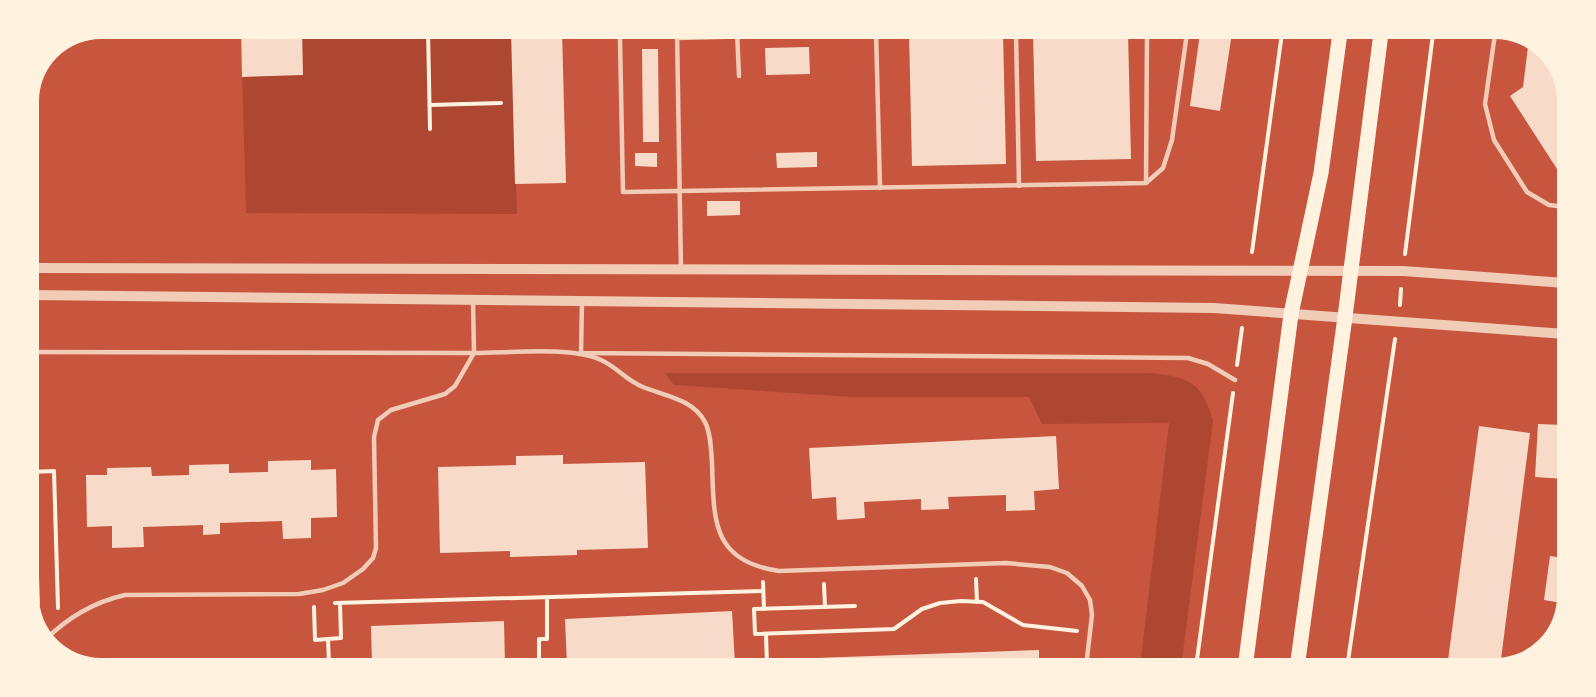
<svg xmlns="http://www.w3.org/2000/svg" width="1596" height="697" viewBox="0 0 1596 697" font-family="Manrope,sans-serif">
<style>
.green{fill:#ae4732}
.building{fill:#f7dbc8}
.lines{fill:none;stroke-linecap:round;stroke-linejoin:round}
.path{stroke:#fff3e0;stroke-width:4}
.service{stroke:#f1ccb7;stroke-width:4.5}
.tertiary{stroke:#f1ccb7;stroke-width:10}
.primary{stroke:#fff3e0;stroke-width:15}
</style>
<rect width="100%" height="100%" fill="#c8553d"/>
<g class="green">
<path d="M241,29L511,30L517,214L246,213Z"/>
<path d="M665,373H1150C1188,377 1202,381 1213,421L1181,667H1140L1169,423L1042,424L1029,397H853L674,385Z"/>
</g>
<g class="building">
<path d="M241,29H302L303,75L242,77Z"/>
<path d="M511,30H562L566,183L515,184Z"/>
<path d="M909,32H1003L1006,164L912,166Z"/>
<path d="M1033,32H1128L1131,159L1036,161Z"/>
<path d="M1200,33H1232L1220,111L1190,106Z"/>
<path d="M1529,39L1553,57L1567,96L1566,183L1510,96L1523,87Z"/>
<path d="M809,47L810,74L766,75L765,48Z"/>
<path d="M642,49H658L659,142H643Z"/>
<path d="M817,152V167L777,168L776,153Z"/>
<path d="M635,153H657V167L635,166Z"/>
<path d="M707,201H740V215L707,216Z"/>
<path d="M1538,424L1564,425V479L1535,477Z"/>
<path d="M1479,426L1530,433L1500,667L1447,668Z"/>
<path d="M1056,436L1059,489L1034,491L1035,510L1006,511V495L948,497L949,509L921,510V499L864,502L865,518L837,520L836,497L812,499L809,448Z"/>
<path d="M563,455V464L645,462L648,548L577,550V555L510,557V551L440,553L438,467L516,465V456Z"/>
<path d="M311,460V470L336,469L337,517L311,518V538L283,539L282,521L220,523V534L203,535V525L143,527L144,547L112,548V526L87,527L86,475H107V468L151,467L152,476L189,475V465L229,464V473L268,472V461Z"/>
<path d="M29,486H36L40,604L30,605L29,601Z"/>
<path d="M1550,556L1563,558L1562,603L1544,600Z"/>
<path d="M732,611L735,664L668,665L667,659L628,661L629,665H567L565,619Z"/>
<path d="M504,621L505,665L372,664L371,626Z"/>
<path d="M1039,650V667L788,666V659Z"/>
</g>
<g class="lines">
<g class="path">
<path d="M428,30L430,129"/>
<path d="M430,105L501,103"/>
<path d="M1252,252L1282,33"/>
<path d="M1405,254L1433,34"/>
<path d="M1400,305L1401,289"/>
<path d="M1237,365L1242,328"/>
<path d="M29,472L54,471L58,608"/>
<path d="M976,579L977,602"/>
<path d="M763,582L764,609"/>
<path d="M824,584L825,607"/>
<path d="M335,603L763,591"/>
<path d="M855,606L754,609L755,634L894,629L922,609L940,603L961,601L983,602L1023,625L1077,631"/>
<path d="M314,607L315,640L341,638L340,603"/>
<path d="M766,634L767,666"/>
<path d="M328,639L329,664"/>
<path d="M539,665V639H547V597"/>
<path d="M1196,667L1233,393"/>
<path d="M1347,668L1395,339"/>
</g>
<g class="service">
<path d="M677,31L681,270"/>
<path d="M737,31L739,76"/>
<path d="M876,31L880,188"/>
<path d="M1016,32L1019,186"/>
<path d="M1495,34L1485,104L1494,140L1527,192L1549,205L1566,207"/>
<path d="M677,38L835,34"/>
<path d="M620,39L623,192L1146,183L1163,168L1172,140L1187,33"/>
<path d="M1146,183L1147,32"/>
<path d="M582,301L581,353L1188,358L1208,364L1235,380"/>
<path d="M29,352L474,353L473,300"/>
<path d="M44,641C67,618 94,602 125,595L299,594L323,590L343,583L363,569L373,558L376,548L374,437L378,420L391,410L445,394L455,386L474,353C509,353 570,346 601,360C617,367 627,381 643,387C665,396 693,399 705,422C711,434 711,450 712,463C714,520 711,561 779,571L1006,563L1050,567L1067,573L1082,586L1090,600L1092,615L1086,667"/>
</g>
<g class="tertiary">
<path d="M29,268L1403,271L1565,283"/>
<path d="M29,295L1214,308L1565,334"/>
</g>
<g class="primary">
<path d="M1245,668L1291,314L1321,173L1340,33"/>
<path d="M1297,668L1345,317L1381,33"/>
</g>
</g>
<path d="M0 0H1596V697H0ZM101 39H1495A62 62 0 0 1 1557 101V596A62 62 0 0 1 1495 658H101A62 62 0 0 1 39 596V101A62 62 0 0 1 101 39Z" fill="#fff3e0" fill-rule="evenodd"/>
</svg>
